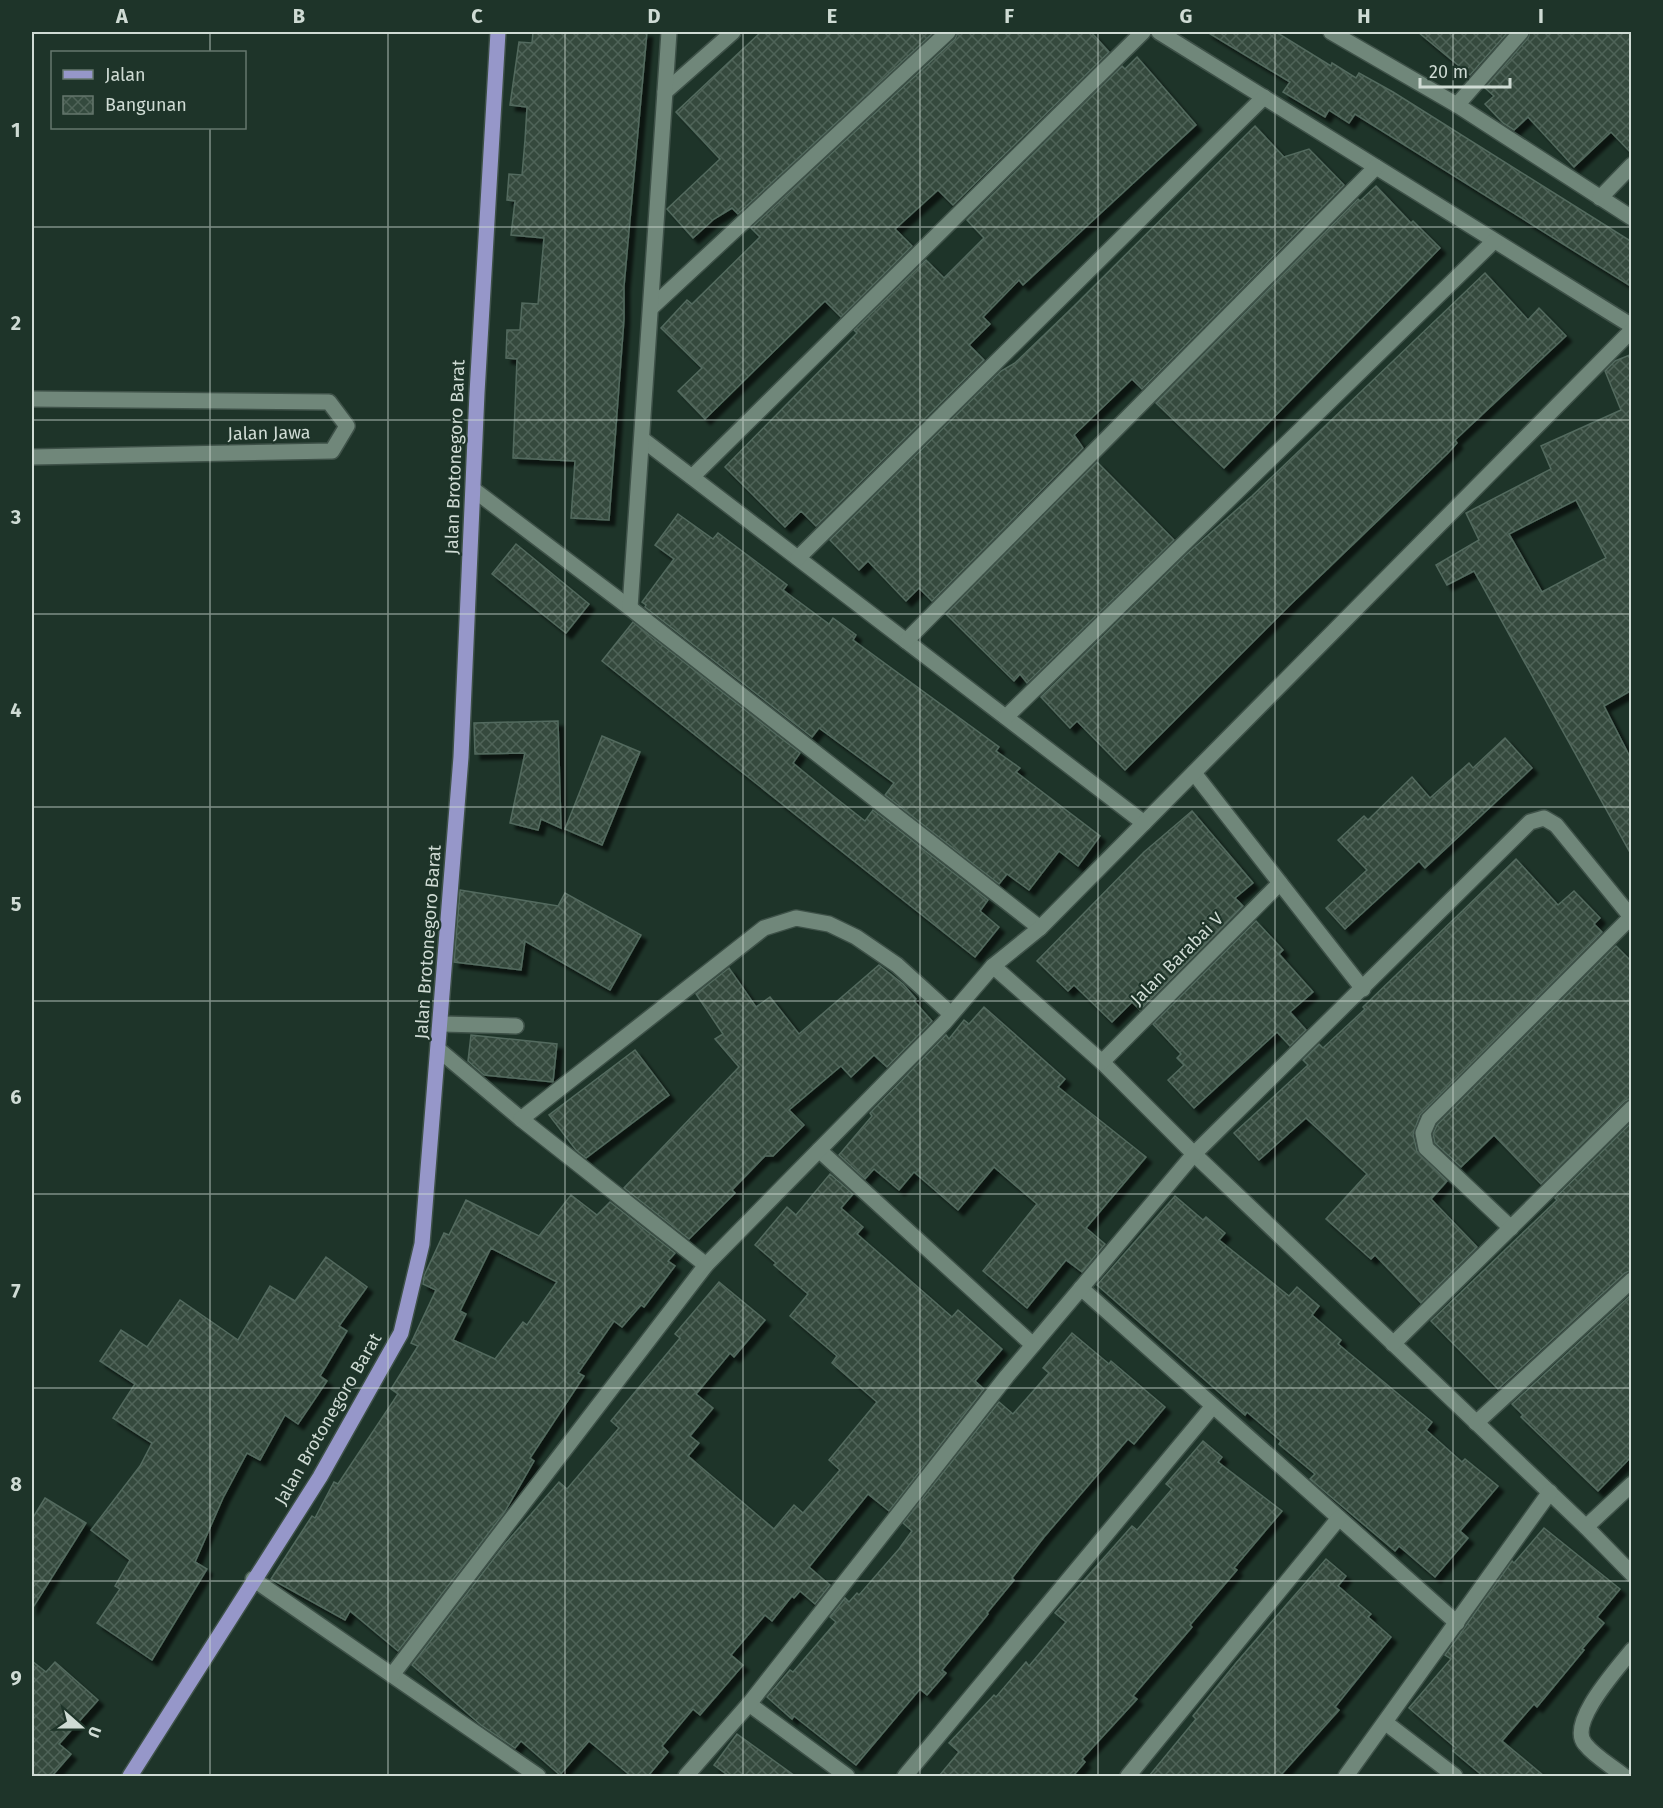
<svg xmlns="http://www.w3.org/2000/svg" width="1663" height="1808" viewBox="0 0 1663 1808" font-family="'Fira Sans',sans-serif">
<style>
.building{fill:url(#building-cross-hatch);stroke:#536a5e;stroke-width:1.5;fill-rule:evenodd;filter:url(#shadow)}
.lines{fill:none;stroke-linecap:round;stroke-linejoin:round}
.minor-casing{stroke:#3e5148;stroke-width:18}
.major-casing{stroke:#3e5148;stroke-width:18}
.minor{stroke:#70877a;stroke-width:15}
.major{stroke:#9697c9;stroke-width:15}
.grid{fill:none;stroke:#cfdbd4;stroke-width:1.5;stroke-opacity:0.55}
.labels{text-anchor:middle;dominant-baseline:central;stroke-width:4.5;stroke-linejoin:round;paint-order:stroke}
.street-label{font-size:18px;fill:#cfdbd4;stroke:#1e3429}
.neatline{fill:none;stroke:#cfdbd4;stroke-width:2}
.grid-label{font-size:20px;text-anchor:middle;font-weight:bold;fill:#cfdbd4}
</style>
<defs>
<pattern id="building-cross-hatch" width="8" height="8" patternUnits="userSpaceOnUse" patternTransform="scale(1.5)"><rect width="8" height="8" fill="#344a3e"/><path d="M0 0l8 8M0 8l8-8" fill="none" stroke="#506459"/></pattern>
<filter id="shadow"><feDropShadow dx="5.5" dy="5.5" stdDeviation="1.5" flood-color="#0009"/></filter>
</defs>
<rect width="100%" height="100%" fill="#1e3429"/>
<g class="building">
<path d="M533,32H647L624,286V319L609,520L571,518L575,461L513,458L517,359L506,358L507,330H520L522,303L538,304L544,238L511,235L515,201L507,200L509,174L522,175L525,140L527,107L510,105L519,42L532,43Z"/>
<path d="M761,32H934L738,214L732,208L714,219L693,238L667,209L720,159L676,112Z"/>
<path d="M958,32H1091L1109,52L953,205L938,190L895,229L912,246L841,317L825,301L705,419L678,391L702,368L661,328L687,300L692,304L760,237L751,228L955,39Z"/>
<path d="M1207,32H1276L1331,66L1332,63L1356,78L1359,73L1393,92L1632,242V287L1355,114L1349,123L1329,110L1325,117L1283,92L1290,82Z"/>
<path d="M1418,32H1508L1470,75Z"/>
<path d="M1530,32H1632V154L1611,132L1574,167L1528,117L1514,130L1503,123L1485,104L1494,96L1485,88L1528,38Z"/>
<path d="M1137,57L1196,125L1023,285L1019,280L983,317L990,324L969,345L984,360L816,526L801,511L785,527L725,467L857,333L854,330L926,260L944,278L984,238L967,220L1122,66L1125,69Z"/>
<path d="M1255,126L1284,157L1309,149L1344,185L1142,389L1132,379L1074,435L1083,448L932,601L919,588L906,601L868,561L859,570L830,540L1001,371L1015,363L1071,309Z"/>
<path d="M1376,186L1411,223L1413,221L1440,248L1224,468L1156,403L1358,199L1360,201Z"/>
<path d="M1485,273L1528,320L1539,308L1566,336L1455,440L1457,443L1448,453L1292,603L1125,770L1077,721L1070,728L1041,697L1188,553L1252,496Z"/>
<path d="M1632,354V690L1604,706L1632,761V856L1474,571L1447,585L1436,565L1479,540L1466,513L1551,469L1541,446L1621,410L1605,371L1615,361ZM1576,500L1606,558L1542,592L1509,534Z"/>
<path d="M1097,462L1174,540L1027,683L1020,674L1014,681L946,614Z"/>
<path d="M678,514L713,539L718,533L787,585L783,590L829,624L833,618L856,635L853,640L999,747L996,751L1020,768L1016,772L1100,836L1078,866L1059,851L1029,890L1007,874L999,884L885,795L894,783L819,728L812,737L645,607L646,605L642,602L674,559L655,545Z"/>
<path d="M516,544L589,604L566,633L492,574Z"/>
<path d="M633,622L800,753L793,763L832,795L865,821L873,810L988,900L980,911L999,927L975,957L602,661Z"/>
<path d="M558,721L561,828L541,819L538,830L510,823L525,753L475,754L474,723Z"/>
<path d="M602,736L640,752L602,845L565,829Z"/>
<path d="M1505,738L1532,768L1425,868L1419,861L1345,929L1326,908L1367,870L1338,840L1364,816L1368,820L1412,777L1430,798L1469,763L1473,768Z"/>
<path d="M1192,811L1253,883L1235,898L1243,906L1140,1010L1132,1002L1112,1022L1074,985L1068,991L1037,961L1144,852Z"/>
<path d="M1516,859L1558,905L1574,891L1600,918L1594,924L1602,932L1420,1115L1413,1134L1417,1151L1447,1181L1431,1199L1477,1247L1421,1303L1375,1255L1371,1259L1326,1219L1367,1174L1306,1118L1259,1160L1234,1133L1308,1065L1303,1060L1319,1044L1323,1048L1365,1009L1363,1007Z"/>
<path d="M460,890L558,906L565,893L641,935L610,990L525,941L521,970L454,962Z"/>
<path d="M1256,921L1283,950L1279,954L1313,992L1290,1012L1306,1030L1290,1046L1277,1032L1194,1108L1168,1080L1184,1065L1177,1058L1181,1054L1153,1024Z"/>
<path d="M1616,946L1632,962V1098L1625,1101L1541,1184L1494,1135L1461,1167L1435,1143L1433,1134L1437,1125Z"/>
<path d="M879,965L903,984L916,999L914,1001L932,1021L887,1067L874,1055L851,1077L841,1066L789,1110L804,1125L773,1156H765L732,1190L735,1193L689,1239L624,1188L739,1067L715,1039L723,1034L696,994L729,968L756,1007L770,997L799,1034Z"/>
<path d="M984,1007L1065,1079L1058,1087L1146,1157L1086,1228L1105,1244L1082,1272L1066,1260L1027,1308L983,1271L1037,1204L994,1167L958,1210L914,1172L899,1190L874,1169L865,1179L839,1155L872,1116L870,1113L946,1035L949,1039L964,1020L969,1024Z"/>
<path d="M471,1035L557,1044L553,1082L484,1075L468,1061Z"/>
<path d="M635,1050L669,1095L586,1158L576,1150L549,1115Z"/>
<path d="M1632,1122V1270L1625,1273L1498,1389L1431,1321L1557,1200L1555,1198Z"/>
<path d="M830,1174L853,1194L841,1208L863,1227L857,1234L952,1317L958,1310L1002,1349L975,1381L984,1389L889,1511L868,1494L809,1567L830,1585L815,1604L800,1591L794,1598L792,1596L772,1621L765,1615L731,1655L743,1665L700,1715L693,1709L662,1746L668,1752L648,1776H631L589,1741L560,1775L521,1741L515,1748L481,1725L412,1665L505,1544L559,1482L567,1489L619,1428L611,1421L680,1338L675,1334L719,1282L765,1320L734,1357L730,1353L696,1394L713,1408L690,1436L699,1443L688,1456L774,1529L794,1505L803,1513L840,1470L829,1460L877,1402L832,1363L837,1356L790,1316L808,1294L774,1265L776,1263L755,1245L787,1207L796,1215Z"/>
<path d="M571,1195L597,1215L610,1202L675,1253L668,1261L675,1266L644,1307L641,1305L622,1327L614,1321L578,1373L584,1376L530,1458L534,1461L504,1513L398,1651L350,1611L345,1620L271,1579L312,1516L315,1518L334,1482L338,1484L398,1394L391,1389L418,1346L411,1343L436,1290L423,1284L424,1276L444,1233L449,1235L466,1200L539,1236ZM491,1248L557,1282L527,1325L523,1322L495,1359L453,1340L466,1314L460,1311Z"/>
<path d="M1175,1196L1203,1220L1206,1217L1225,1233L1219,1240L1289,1296L1297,1287L1319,1306L1312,1315L1341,1340L1338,1344L1432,1422L1426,1430L1462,1462L1465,1459L1498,1486L1460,1531L1468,1538L1435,1577L1399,1546L1395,1551L1310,1479L1315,1474L1279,1444L1281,1441L1247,1412L1245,1415L1097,1285Z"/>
<path d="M326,1257L367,1287L339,1326L347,1331L320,1376L327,1381L298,1424L285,1415L260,1460L247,1453L223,1498L195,1562L207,1569L152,1660L97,1623L120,1589L115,1586L130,1560L91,1530L140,1466L152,1443L113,1418L135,1384L100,1361L121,1330L147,1347L180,1300L238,1340L270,1286L295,1301Z"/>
<path d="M1632,1294V1456L1598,1491L1521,1417L1523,1415L1512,1404Z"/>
<path d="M1072,1333L1109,1364L1111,1361L1165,1407L1134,1444L1128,1439L1044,1537L1012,1578L1014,1580L987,1613L988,1614L942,1670L946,1673L927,1695L920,1689L856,1765L794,1716L792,1719L767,1697L790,1670L793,1672L836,1622L830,1617L845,1598L849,1602L857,1593L859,1595L899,1549L912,1531L903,1523L999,1402L1013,1414L1049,1373L1043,1368Z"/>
<path d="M1203,1441L1222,1457L1218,1462L1282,1511L1234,1568L1237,1570L1190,1625L1192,1627L1133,1696L1137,1699L1082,1759L1085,1762L1073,1776H939L959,1752L949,1743L994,1695L996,1697L1026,1662L1029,1666L1066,1622L1055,1613L1132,1526L1137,1530L1172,1489L1166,1484Z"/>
<path d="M45,1498L86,1523L32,1609V1519Z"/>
<path d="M1544,1528L1620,1589L1597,1617L1604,1623L1582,1649L1584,1650L1537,1707L1534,1704L1502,1741L1544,1776H1483L1453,1751L1456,1748L1409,1708L1451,1659L1445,1655L1512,1561L1514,1563Z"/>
<path d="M1326,1559L1346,1576L1338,1586L1371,1614L1368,1617L1391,1637L1335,1707L1339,1710L1280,1776H1149L1196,1719L1193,1716L1236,1663Z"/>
<path d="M32,1661L46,1672L55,1662L98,1700L59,1744L71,1754L52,1776H32Z"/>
<path d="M737,1734L795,1776H729L714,1765Z"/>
</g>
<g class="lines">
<g class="minor-casing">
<g id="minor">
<path d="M1159,32L1632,326"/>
<path d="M1331,32L1457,105L1632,218"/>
<path d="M665,92L733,32"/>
<path d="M1457,105L1521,32"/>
<path d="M1600,198L1632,165"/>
<path d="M651,308L948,32"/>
<path d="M32,399L329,402L347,426L332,451L32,457"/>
<path d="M642,439L1144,823"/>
<path d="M692,477L1143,32"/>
<path d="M474,490L630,608L1040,928"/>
<path d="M798,558L1264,97"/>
<path d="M630,608L669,32"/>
<path d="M906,641L1376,167"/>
<path d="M1006,717L1494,241"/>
<path d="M1194,773L1363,989"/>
<path d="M993,966L1102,1062L1194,1154L1586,1527L1632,1574"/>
<path d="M442,1024L516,1026"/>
<path d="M439,1050L521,1119L706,1265"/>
<path d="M1102,1062L1280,883"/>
<path d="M521,1119L764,928L796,918L829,924L856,937L897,965L951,1014"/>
<path d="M819,1150L1033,1345"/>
<path d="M1511,1228L1426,1148L1423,1133L1429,1119L1631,917"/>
<path d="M1081,1288L1457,1623"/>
<path d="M1393,1344L1632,1108"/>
<path d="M1476,1423L1632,1280"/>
<path d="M1586,1527L1632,1484"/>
<path d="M253,1579L538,1776"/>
<path d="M392,1675L706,1265L944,1023L993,966L1040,928L1632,330"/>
<path d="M749,1704L847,1776"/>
<path d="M1386,1723L1455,1776"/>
<path d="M686,1776L749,1704L1007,1376L1194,1154L1530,822L1544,818L1556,825L1632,918"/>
<path d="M905,1776L1213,1406"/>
<path d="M1128,1776L1339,1518"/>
<path d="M1346,1776L1550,1492"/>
<path d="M1624,1776C1612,1766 1595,1757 1585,1744C1567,1723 1618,1668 1632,1650"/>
</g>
</g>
<g class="major-casing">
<path id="major" d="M130,1776L320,1477L401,1333L422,1244L461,757L477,393L498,32"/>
</g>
<use href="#minor" class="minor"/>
<use href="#major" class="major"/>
</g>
<path class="grid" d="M210,32V52M388,32V1776M565,32V1776M743,32V1776M920,32V1776M1098,32V1776M1275,32V1776M1453,32V1776M210,128V1776M32,227H1632M32,420H1632M32,614H1632M32,807H1632M32,1001H1632M32,1194H1632M32,1388H1632M32,1581H1632"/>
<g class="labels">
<g class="street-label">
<text transform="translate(269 433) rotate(-1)">Jalan Jawa</text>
<text transform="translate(455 457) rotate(-88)">Jalan Brotonegoro Barat</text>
<text transform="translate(428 942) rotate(-86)">Jalan Brotonegoro Barat</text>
<text transform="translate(1177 959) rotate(-45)">Jalan Barabai V</text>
<text transform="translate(328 1419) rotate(-60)">Jalan Brotonegoro Barat</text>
</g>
</g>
<rect width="1663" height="1808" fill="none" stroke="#1e3429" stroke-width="66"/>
<rect x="51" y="51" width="195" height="78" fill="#1e3429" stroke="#65776d" stroke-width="1.5"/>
<rect x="63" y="70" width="30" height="9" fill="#9697c9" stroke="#65776d" stroke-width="1.5"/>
<text x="105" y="81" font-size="18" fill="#cfdbd4">Jalan</text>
<rect x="63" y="96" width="30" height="18" fill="url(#building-cross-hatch)" stroke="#65776d" stroke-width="1.5"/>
<text x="105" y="111" font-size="18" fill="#cfdbd4">Bangunan</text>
<g transform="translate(81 1727) rotate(111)" stroke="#1e3429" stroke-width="4.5" paint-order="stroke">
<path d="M0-4.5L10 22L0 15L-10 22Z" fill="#cfdbd4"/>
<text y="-9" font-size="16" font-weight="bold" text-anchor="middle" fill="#cfdbd4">U</text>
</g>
<path d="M1420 78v9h90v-9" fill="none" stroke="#cfdbd4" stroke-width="3"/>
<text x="1429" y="78" font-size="18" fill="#cfdbd4" stroke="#1e3429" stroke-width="4.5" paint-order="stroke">20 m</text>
<rect x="33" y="33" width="1597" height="1742" class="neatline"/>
<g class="grid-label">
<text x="122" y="23">A</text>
<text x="299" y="23">B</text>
<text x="477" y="23">C</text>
<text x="654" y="23">D</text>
<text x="832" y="23">E</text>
<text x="1009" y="23">F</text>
<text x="1186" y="23">G</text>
<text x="1364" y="23">H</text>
<text x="1541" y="23">I</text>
<text x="16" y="137">1</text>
<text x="16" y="330">2</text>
<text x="16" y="524">3</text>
<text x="16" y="717">4</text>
<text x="16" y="911">5</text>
<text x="16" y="1104">6</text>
<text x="16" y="1298">7</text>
<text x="16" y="1491">8</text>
<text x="16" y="1685">9</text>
</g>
</svg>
